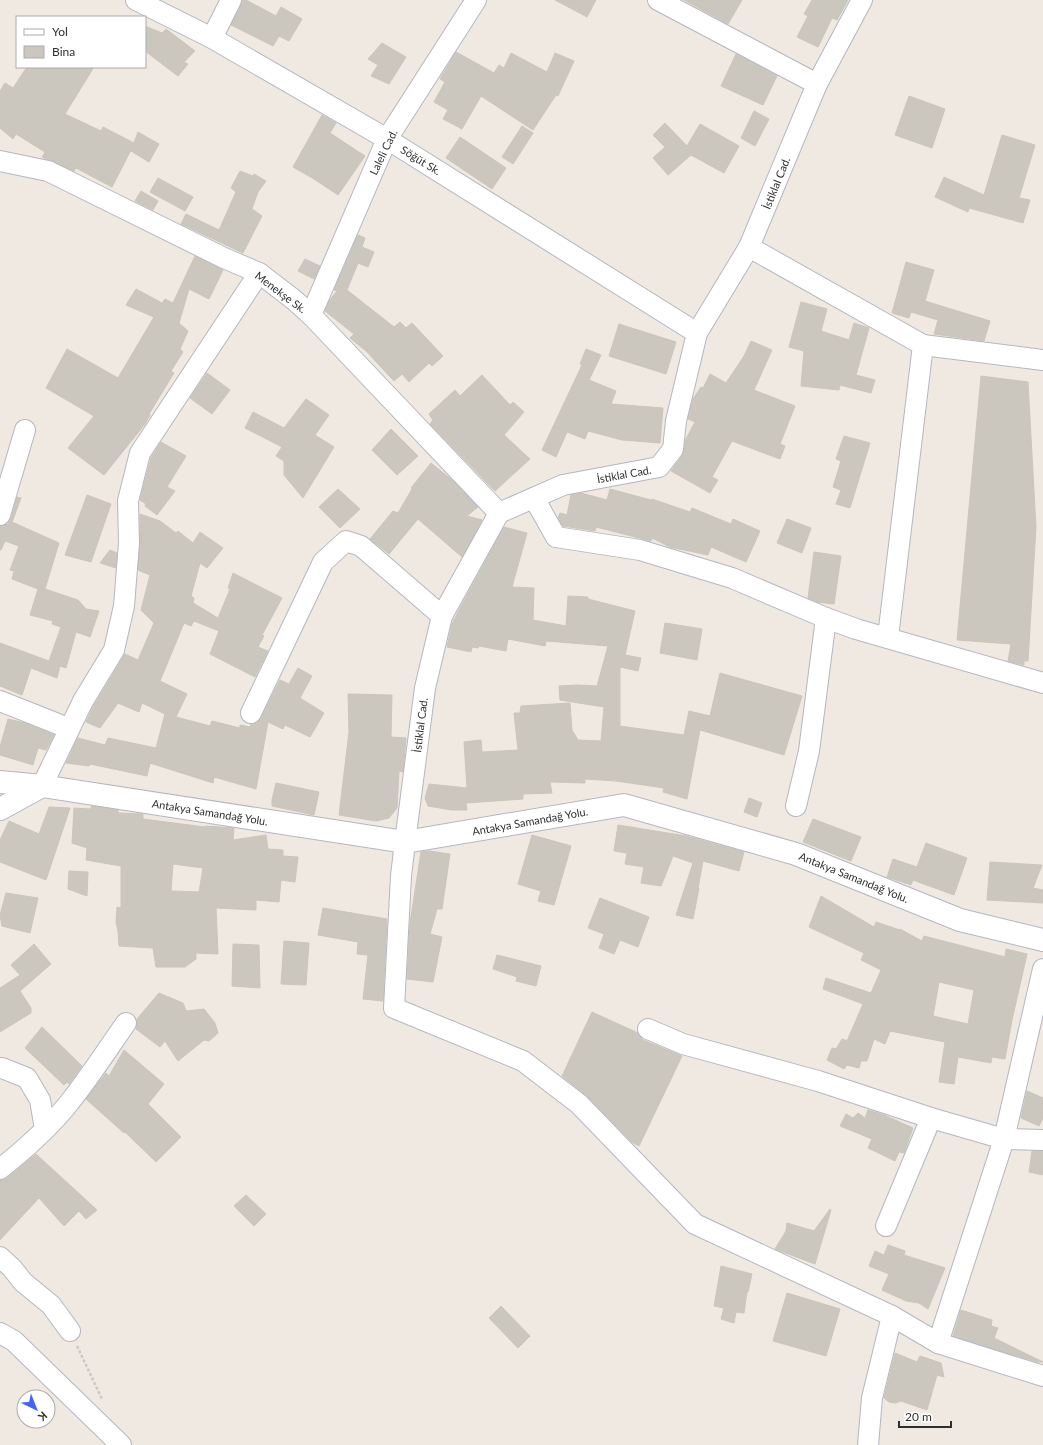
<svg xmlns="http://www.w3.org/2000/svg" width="1043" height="1445" viewBox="0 0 1043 1445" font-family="Lato,sans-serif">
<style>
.building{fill:#cbc7bf;stroke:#cbc5ba;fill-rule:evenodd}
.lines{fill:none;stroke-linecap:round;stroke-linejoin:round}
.street-casing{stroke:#b4b7c1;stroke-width:22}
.secondary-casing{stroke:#b4b7c1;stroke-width:24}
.path{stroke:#c9c9c9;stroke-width:2.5;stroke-dasharray:3 2;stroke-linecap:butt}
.street{stroke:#fff;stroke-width:20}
.secondary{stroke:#fff;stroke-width:22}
.labels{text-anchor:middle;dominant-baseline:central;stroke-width:3.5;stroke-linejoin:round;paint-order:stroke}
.street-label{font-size:11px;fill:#2e2e2e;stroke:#fff}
</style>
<rect width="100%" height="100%" fill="#efe9e1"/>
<g class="building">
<path d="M243,0H246L276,16L281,7L302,19L289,41L279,36L273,46L231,25Z"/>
<path d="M555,0H596L587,17Z"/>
<path d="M684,0H742L728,24Z"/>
<path d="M812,0H848L837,20L832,18L818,47L797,37L808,16L804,14Z"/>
<path d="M145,26L162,33L166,29L195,51L184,62L188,64L178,76L145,51Z"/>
<path d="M382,43L406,57L389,84L371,76L378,65L368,59Z"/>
<path d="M456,52L494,73L499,65L504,68L511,53L547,72L555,53L574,61L558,96L556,95L533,130L481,96L462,129L443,119L448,110L434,102L445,82L440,79Z"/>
<path d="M736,54L777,76L763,105L721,86Z"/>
<path d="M27,67H94L65,114L101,131L103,127L134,143L138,132L159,144L149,162L131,151L132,148L112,187L76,168L74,171L42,157L45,152L16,134L13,139L0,128V91L5,83L13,88Z"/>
<path d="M909,96L945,109L932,148L895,135Z"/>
<path d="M754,111L769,119L755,146L741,138Z"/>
<path d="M322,115L336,123L330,133L365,156L338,195L314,179L293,167Z"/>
<path d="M665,123L687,146L700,124L739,146L724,173L691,155L668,175L653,158L665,147L653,135Z"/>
<path d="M522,126L533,133L513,164L502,157Z"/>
<path d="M1002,135L1035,145L1019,198L1030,200L1023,223L969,208L968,212L935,197L944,177L984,195Z"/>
<path d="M460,137L506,168L492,189L446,158Z"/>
<path d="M240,171L253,176L254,174L266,181L258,192L252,209L262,216L243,253L181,224L186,214L219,230L236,192L231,188Z"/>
<path d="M158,178L193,197L185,211L150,192Z"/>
<path d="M141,191L158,201L153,210L135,201Z"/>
<path d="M358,235L365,238L362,247L374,252L368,267L358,263L347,290L394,327L400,322L406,328L412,323L443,356L432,366L429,363L409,382L402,374L394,381L366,351L350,338L354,334L325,311L329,301L337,291L334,290Z"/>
<path d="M195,256L223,270L209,299L189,289L179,323L188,331L180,349L183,352L171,371L174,373L149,414L150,415L145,424L104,475L68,448L94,416L46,388L67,349L118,378L154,317L126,305L136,289L162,303L165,299L173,303Z"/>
<path d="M305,259L320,266L314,279L298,271Z"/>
<path d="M906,262L934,270L925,301L990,321L984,341L934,334L938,320L911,312L909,318L892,313Z"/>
<path d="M801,302L827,309L821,331L849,340L854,323L869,328L856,375L875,380L871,393L840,385L839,390L801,386L804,351L789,347Z"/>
<path d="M619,324L676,342L666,374L609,356Z"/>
<path d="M751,341L772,350L754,390L795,406L780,444L785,446L780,459L732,441L712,477L718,480L710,493L671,471L682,456L684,450L686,439L695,422L688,419L693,399L701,387L703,388L710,374L726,383L744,356Z"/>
<path d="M586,349L601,355L589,380L616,391L611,404L663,408L660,443L622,440L588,431L585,439L567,432L556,457L542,450L582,365L580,364Z"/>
<path d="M207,373L230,390L212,414L190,398Z"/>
<path d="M482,375L510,405L513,402L524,412L504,435L530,459L495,491L430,424L433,420L429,414L455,390L460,396Z"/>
<path d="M981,376L1028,382L1036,527L1028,661H1024V665L1008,661L1011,644L957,640Z"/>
<path d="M306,399L329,415L315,435L334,447L303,498L284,475V461L276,456L282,447L245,428L253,412L284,428Z"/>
<path d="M391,429L418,456L397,475L372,450Z"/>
<path d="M844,436L870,443L850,508L836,504L841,490L833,487L841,461L836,459Z"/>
<path d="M161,442L186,456L167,487L175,491L157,515L145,506L146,504L140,500L151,458Z"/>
<path d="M431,463L452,480L478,507L467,516L482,520L462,557L418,519L389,554L370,539L393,511L398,513L412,489L411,488Z"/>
<path d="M338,489L360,509L340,528L319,507Z"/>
<path d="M610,489L651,500L652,499L690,512L692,508L731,524L733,519L760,531L746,562L711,547L708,555L670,547L652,538L651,541L596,527L595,531L563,526L558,518L560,513L567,515L571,495L581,493L607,500Z"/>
<path d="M87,495L111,504L91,562L65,555Z"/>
<path d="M17,497L21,498L12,522L59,543L45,589L78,600L86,609L99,611L90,637L76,632L66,668L60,666L57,678L31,668L22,695L0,686V643L49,661L61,627L52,624L53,621L30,615L38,589L12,579L14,571L10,570L19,546L5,541L1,550H0V526L8,524L11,519Z"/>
<path d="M140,514L160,521L176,533L178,531L193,543L200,532L223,548L207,568L200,563L191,596L194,598L193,603L218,618L230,589L228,588L233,573L282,598L262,635L264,636L258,647L268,651L255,677L210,654L219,631L194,621L191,626L184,623L160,681L187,694L176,717L210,726L212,721L240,728V725L250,727L251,724L257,723L261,718L280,680L289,684L298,668L312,676L300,698L324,713L310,737L285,725L283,729L268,722L256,789L214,777L213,783L150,763L147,776L90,764L89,766L66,763L78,738L105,745L108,738L156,748L165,714L142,703L139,712L118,703L100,728L86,722L93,707L125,654L138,660L154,623L141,610L150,575L138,570L140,543Z"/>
<path d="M787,519L811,528L802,553L777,543Z"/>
<path d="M504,527L527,533L512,587L534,588L533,620L566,626L568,596L588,597V599L635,611L625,655L641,658L638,671L620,667V726L684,735L689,711L710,716L720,673L802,696L784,755L700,730L687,799L663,792L664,788L616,781L585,779V783L550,782L552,793L523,794V799L466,803L467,810H452L428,806L425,798L429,784L467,788L464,742L481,740L482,752L518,750L514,713H520L521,706L570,703L572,730L578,740L601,741L604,707L560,700L559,686L578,685L597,686L608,646L546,641L545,646L508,639L506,651L479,646L478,648L472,647L471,652L447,647L452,624L460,608Z"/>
<path d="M110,550L117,553L116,568L100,563Z"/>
<path d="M814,552L841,556L834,604L817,602L808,598Z"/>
<path d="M665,623L702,629L697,660L660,653Z"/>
<path d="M348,694L392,695L391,737L406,738L405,750L403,772L399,771L397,808L389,818L376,821L339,815L349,732Z"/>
<path d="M8,719L25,723L54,735L46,750L38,748L33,765L0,755V747Z"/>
<path d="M276,783L319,792L314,815L272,806V800Z"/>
<path d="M749,798L762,803L757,817L744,812Z"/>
<path d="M92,806L118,810V813L143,814V819L205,827V826L234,828L233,840L266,835L268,849L283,850V856L298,857L295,882L281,880L279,902L256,900V910L216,908L218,954L196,953V959L185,967H156L153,948L119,946L118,931L116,922L117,907L121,908V866L86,860L87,848L72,843L74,808L90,809ZM173,864L203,868L199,892L171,891Z"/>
<path d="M49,807L70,808L46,880L0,862V840L9,821L39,834Z"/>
<path d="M813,819L861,837L851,861L803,842Z"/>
<path d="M618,825L686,836L744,852L739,871L703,861L698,888H699L693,919L676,915L693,863L673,856L661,886L641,883L644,867L625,864L627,853L614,851Z"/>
<path d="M532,835L571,846L554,905L538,901L541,891L518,884Z"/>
<path d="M926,843L967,858L954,895L913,880L911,885L887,877L893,859L917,867Z"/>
<path d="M429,851L450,854L442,909H437L430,934L442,937L433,982L407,979L410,923L421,852Z"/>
<path d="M990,862L1042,865L1033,888L1043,890V903L987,900Z"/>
<path d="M69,871L88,872L87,896L68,889Z"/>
<path d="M6,893L38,898L30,933L2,926L0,915Z"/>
<path d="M821,896L874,927L876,922L900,930V929L922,941L924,936L1005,957L1006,949L1027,954L1012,1020L1005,1059L992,1057L991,1063L958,1057L954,1084L939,1082L945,1042L890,1031L885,1044L874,1039L867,1061H861L859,1068L847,1065L844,1069L827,1060L832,1048L836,1049L842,1039L847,1041L863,1004L823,989L826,978L871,993L881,970L861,960L864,953L809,927ZM939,982L974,990L968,1024L933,1016Z"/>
<path d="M600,898L649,917L638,947L620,940L614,954L599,948L604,934L588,928Z"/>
<path d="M323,908L387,919L383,1001L363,999L368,955L357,954L358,942L318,935Z"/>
<path d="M284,941L309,943L306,985L281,984Z"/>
<path d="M34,944L51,964L20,991L31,1008V1013L0,1032V988L20,975L11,965Z"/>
<path d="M233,944L259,945L260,988L232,986Z"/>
<path d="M497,955L541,966L536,986L516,981L517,977L493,969Z"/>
<path d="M159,993L183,1003L186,1011L204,1009L215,1023L218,1033L209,1041L204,1040L178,1061L165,1041L160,1047L136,1029L137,1024V1019Z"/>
<path d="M592,1012L638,1033L643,1040L682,1056L639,1146L632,1142L587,1096L562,1076Z"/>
<path d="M42,1027L82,1066L69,1084L67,1082L64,1085L25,1048Z"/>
<path d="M124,1050L164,1084L148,1104L181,1137L156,1162L125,1132L124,1133L86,1099L106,1073L109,1076Z"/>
<path d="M1027,1091L1043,1098V1118L1039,1126L1021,1118Z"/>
<path d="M868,1110L884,1115L913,1128L904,1153L899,1152L895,1161L868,1148L872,1139L840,1126L846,1114L853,1118L858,1113L865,1118Z"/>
<path d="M1032,1151H1043V1175L1029,1172Z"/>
<path d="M36,1154L97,1210L86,1219L79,1211L64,1226L39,1198L0,1240V1180L7,1178Z"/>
<path d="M246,1195L266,1214L254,1226L234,1206Z"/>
<path d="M830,1209L831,1210L815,1264L775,1249L786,1231L787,1223L814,1231Z"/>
<path d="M888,1245L905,1251L904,1255L945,1268L928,1309L919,1303L906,1301L882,1290L889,1274L869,1266L875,1251L884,1255Z"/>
<path d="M721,1266L752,1274L748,1292H747L744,1313L736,1312L734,1323L721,1319L724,1308L714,1306Z"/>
<path d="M787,1293L840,1309L826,1356L773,1341Z"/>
<path d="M501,1306L530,1336L518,1348L489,1318Z"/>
<path d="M961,1310L992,1320L991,1326L998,1328L994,1338L1043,1362H1037L953,1336Z"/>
<path d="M895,1353L917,1362L920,1356L941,1363L944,1377L937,1375L927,1410L901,1401L896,1403L889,1402L884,1398Z"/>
</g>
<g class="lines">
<g class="street-casing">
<g id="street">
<path d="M136,0L212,38L387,139L697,333"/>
<path d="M658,0L817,84"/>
<path d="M862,0L817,84L749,247L697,333L676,421L673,449L659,467L563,485L499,513L442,616L425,688L405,842L401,876L394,1008L523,1061L579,1104L695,1224L892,1316L938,1343L1043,1376"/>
<path d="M212,38L231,0"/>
<path d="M0,161L48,171L224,258L259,273L293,299L311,315L499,513"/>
<path d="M749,247L923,345L1043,360"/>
<path d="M311,315L387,139L476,0"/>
<path d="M534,498L556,537L640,550L732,578L826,618L856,629L1043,683"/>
<path d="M0,515L25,430"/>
<path d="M888,637L923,345"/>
<path d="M0,701L68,728"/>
<path d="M251,713L323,562L346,541L361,546L442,616"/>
<path d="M42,786L83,701L114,650L124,606L129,543L128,501L140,453L259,273"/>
<path d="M796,806L809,751L826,618"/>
<path d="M648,1029L683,1044L818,1081L931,1118L1004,1139L1043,1140"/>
<path d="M2,1068L27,1078L40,1100L45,1129"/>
<path d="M0,1169C24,1150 49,1128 69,1103C89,1078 107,1050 126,1023"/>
<path d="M886,1226L931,1118"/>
<path d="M0,1257L12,1268L23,1282L51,1305L70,1331"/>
<path d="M0,1333L14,1341L121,1445"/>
<path d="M938,1343L1004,1139L1043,969"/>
<path d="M868,1445L872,1398L892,1316"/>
</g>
</g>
<g class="secondary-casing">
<g id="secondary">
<path d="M0,782L42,786L405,842L624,805L796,854L960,920L1043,940"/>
<path d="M0,809L42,786"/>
</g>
</g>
<path class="path" d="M77,1346L102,1399"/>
<use href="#street" class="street"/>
<use href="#secondary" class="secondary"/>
</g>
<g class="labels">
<g class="street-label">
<text transform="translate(383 152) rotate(-64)">Laleli Cad.</text>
<text transform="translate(421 160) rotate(32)">Söğüt Sk.</text>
<text transform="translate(776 183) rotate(-68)">İstiklal Cad.</text>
<text transform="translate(281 292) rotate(37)">Menekşe Sk.</text>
<text transform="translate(624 474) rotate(-10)">İstiklal Cad.</text>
<text transform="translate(420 725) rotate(-83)">İstiklal Cad.</text>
<text transform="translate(210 812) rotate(9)">Antakya Samandağ Yolu.</text>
<text transform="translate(530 821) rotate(-10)">Antakya Samandağ Yolu.</text>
<text transform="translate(854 877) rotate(22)">Antakya Samandağ Yolu.</text>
</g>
</g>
<rect x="16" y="16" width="130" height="52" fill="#ffffff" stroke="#ababab"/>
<rect x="24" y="29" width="20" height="6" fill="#ffffff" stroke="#ababab"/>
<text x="52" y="36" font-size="12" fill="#2e2e2e">Yol</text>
<rect x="24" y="46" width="20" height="12" fill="#cbc7bf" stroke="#ababab"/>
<text x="52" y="56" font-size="12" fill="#2e2e2e">Bina</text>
<g transform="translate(36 1409) rotate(137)"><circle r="19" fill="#ffffff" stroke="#ababab"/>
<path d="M0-3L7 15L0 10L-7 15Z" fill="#4264fb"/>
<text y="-6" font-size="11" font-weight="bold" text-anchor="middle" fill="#2e2e2e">K</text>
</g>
<path d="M899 1421v6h52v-6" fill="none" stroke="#2e2e2e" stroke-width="2"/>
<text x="905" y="1421" font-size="12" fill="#2e2e2e" stroke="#ffffff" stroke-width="3" paint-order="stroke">20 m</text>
</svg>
